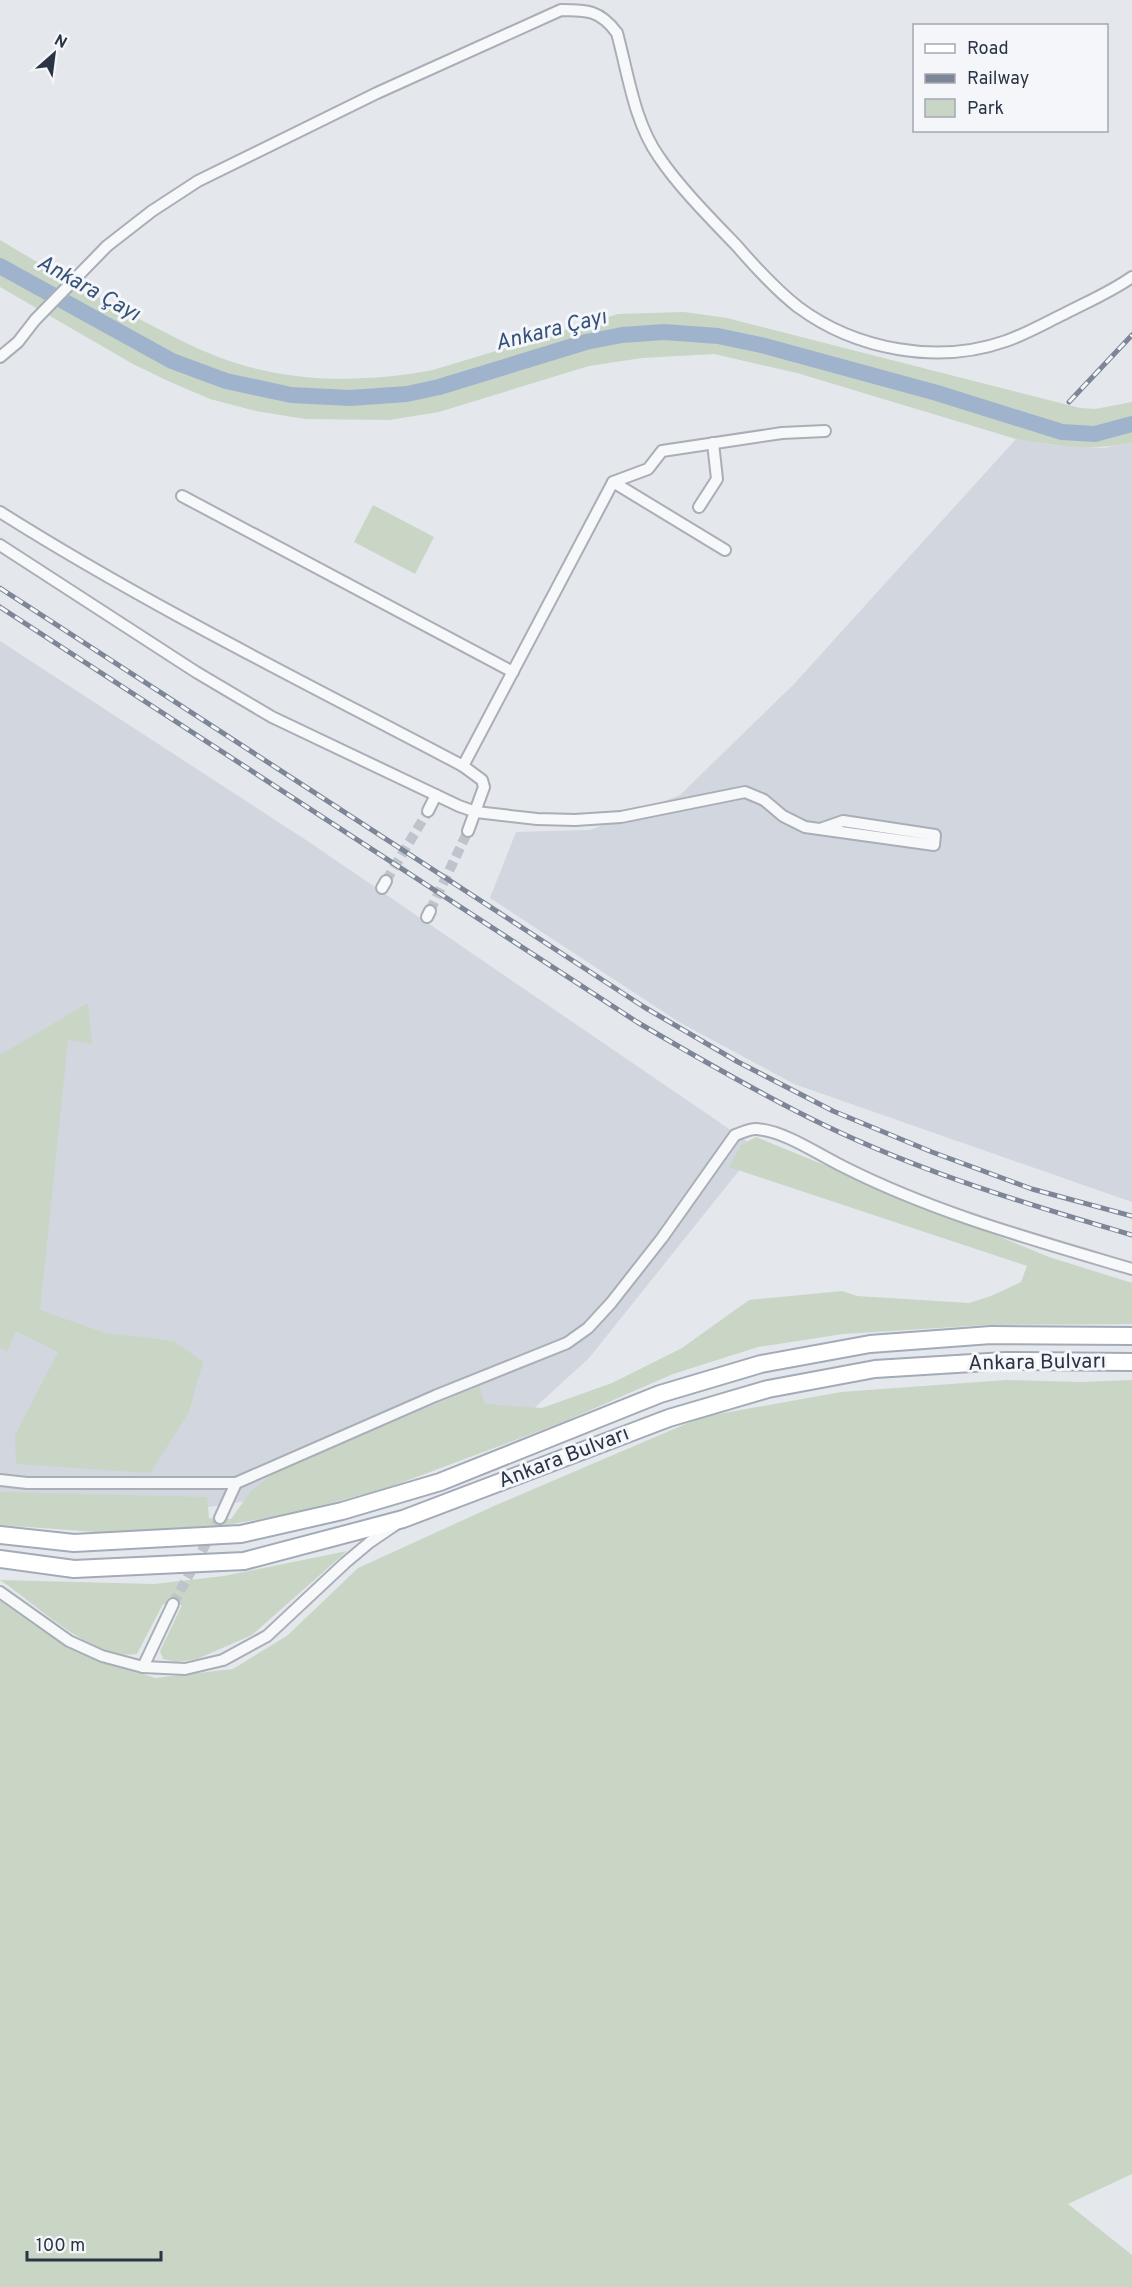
<svg xmlns="http://www.w3.org/2000/svg" width="1132" height="2287" viewBox="0 0 1132 2287" font-family="Overpass,sans-serif">
<style>
.built{fill:#d2d6de}
.green{fill:#c9d6c5}
.lines{fill:none;stroke-linecap:round;stroke-linejoin:round}
.river{stroke:#9fb4cc;stroke-width:16}
.street-tunnel{stroke:#bfc3cb;stroke-width:10;stroke-dasharray:10 5;stroke-linecap:butt}
.street-casing{stroke:#a9aeb7;stroke-width:14}
.primary-casing{stroke:#a3abb8;stroke-width:20}
.street{stroke:#f7f8fa;stroke-width:10}
.primary{stroke:#fff;stroke-width:16}
.rail-casing{stroke:#7d8696;stroke-width:5}
.rail{stroke:#f4f6f9;stroke-width:3;stroke-dasharray:9;stroke-linecap:butt}
.labels{text-anchor:middle;dominant-baseline:central;stroke-width:6;stroke-linejoin:round;paint-order:stroke}
.street-label{font-size:21px;fill:#2b3445;stroke:#f4f6f9}
.water-label{font-size:22px;font-style:italic;fill:#34527a;stroke:#f4f6f9}
</style>
<rect width="100%" height="100%" fill="#e4e7ec"/>
<g class="built">
<path d="M1016,439L1052,445L1104,448L1132,443V1202L794,1084L679,1022L490,898L516,832L590,830L680,795L794,684Z"/>
<path d="M0,641L309,842L757,1148L589,1358L530,1412L313,1491L118,1521L0,1513Z"/>
</g>
<g class="green">
<path d="M0,240C47,268 94,296 143,321C174,337 205,354 239,364C302,383 368,382 433,370L618,314L684,312L727,318L1080,408L1095,409L1132,402V443C1090,451 1057,446 1016,439L797,373L714,354L642,358L589,366L439,412L389,420L305,419L256,411L210,399L168,381L133,364L0,287Z"/>
<path d="M373,505L434,537L415,574L354,542Z"/>
<path d="M88,1003L92,1044L68,1040L40,1310L105,1333L174,1341L203,1362L188,1414L150,1473L16,1464L15,1435L58,1352L16,1331L7,1352L0,1347V1055Z"/>
<path d="M756,1137L1049,1257L1132,1283V1324L986,1325L843,1334L758,1347L673,1374L563,1422L390,1487L294,1513L199,1530L110,1533L0,1525V1492L207,1497L209,1518L231,1519L251,1491L274,1473L479,1386L485,1404L542,1408L612,1383L682,1348L749,1300L842,1291L857,1296L969,1303L991,1296L1021,1282L1027,1266L729,1167L741,1145Z"/>
<path d="M1006,1380L1080,1382L1132,1380V2174L1068,2204L1132,2255V2287H0V1597L66,1646L100,1660L155,1678L233,1669L288,1635L358,1568L494,1506L702,1417L841,1392Z"/>
<path d="M347,1551L252,1635L197,1659L177,1662L163,1659L160,1651L182,1605L163,1604L137,1654C93,1661 36,1604 0,1580L154,1584L224,1576Z"/>
</g>
<g class="lines">
<path class="river" d="M0,266L172,361L226,381L291,395L350,398L407,394L439,387L586,342L622,335L664,332L718,336L761,345L937,393L1062,432L1095,434L1132,424"/>
<g class="street-tunnel">
<path d="M386,881L428,811"/>
<path d="M430,911L468,831"/>
<path d="M173,1604L220,1518"/>
</g>
<g class="street-casing">
<g id="street">
<path d="M0,357L18,342L35,320L107,246L152,211L198,181L377,93L561,10C587,10 600,10 617,33C628,73 634,122 659,157C679,187 712,220 737,246C756,268 775,289 798,307C856,350 938,365 1006,341C1026,334 1045,323 1064,314C1087,302 1111,292 1132,277"/>
<path d="M613,482L725,550"/>
<path d="M182,496L513,672"/>
<path d="M699,507L717,479L713,443"/>
<path d="M0,512C149,606 308,684 463,766L613,482L648,469L662,451L782,433L825,431"/>
<path d="M0,545L196,672L272,717L459,806L476,812L537,819L575,820L621,817L745,792L764,800L783,816L805,827L934,845L935,835L843,821L820,829"/>
<path d="M463,766L482,780L484,787L468,831"/>
<path d="M428,811L436,795"/>
<path d="M382,888L386,881"/>
<path d="M427,917L430,911"/>
<path d="M0,1480L27,1483H236L435,1396L567,1343L588,1328L611,1303L662,1238L735,1135C742,1133 750,1128 757,1129C787,1132 817,1154 844,1167C935,1213 1034,1240 1132,1269"/>
<path d="M220,1518L236,1483"/>
<path d="M0,1592L69,1641L102,1656L143,1667L185,1669L223,1660L267,1636L345,1563L370,1542L395,1525"/>
<path d="M143,1667L173,1604"/>
</g>
</g>
<g class="primary-casing">
<g id="primary">
<path d="M0,1535L74,1543L241,1534L342,1511L440,1482L660,1394L761,1364L870,1344L991,1335L1132,1336"/>
<path d="M0,1559L74,1569L244,1561L403,1519L669,1418L768,1389L875,1369L1005,1361L1132,1362"/>
</g>
</g>
<use href="#street" class="street"/>
<use href="#primary" class="primary"/>
<g class="rail-casing">
<g id="rail">
<path d="M1069,402L1132,335"/>
<path d="M0,588L644,1007L738,1062L833,1111L932,1152L1032,1189L1132,1216"/>
<path d="M0,607L637,1022C698,1058 760,1094 824,1125C921,1172 1029,1205 1132,1235"/>
</g>
</g>
<use href="#rail" class="rail"/>
</g>
<g class="labels">
<g class="street-label">
<text transform="translate(1037 1363) rotate(-1)">Ankara Bulvarı</text>
<text transform="translate(564 1458) rotate(-21)">Ankara Bulvarı</text>
</g>
<g class="water-label">
<text transform="translate(88 289) rotate(29)">Ankara Çayı</text>
<text transform="translate(551 331) rotate(-14)">Ankara Çayı</text>
</g>
</g>
<rect x="913" y="24" width="195" height="108" fill="#f4f6f9" stroke="#a4a8b1" stroke-width="1.5"/>
<rect x="925" y="44" width="30" height="9" fill="#ffffff" stroke="#a4a8b1" stroke-width="1.5"/>
<text x="967" y="54" font-size="18" fill="#2b3445">Road</text>
<rect x="925" y="74" width="30" height="9" fill="#7d8696" stroke="#a4a8b1" stroke-width="1.5"/>
<text x="967" y="84" font-size="18" fill="#2b3445">Railway</text>
<rect x="925" y="99" width="30" height="18" fill="#c9d6c5" stroke="#a4a8b1" stroke-width="1.5"/>
<text x="967" y="114" font-size="18" fill="#2b3445">Park</text>
<g transform="translate(54 54) rotate(28)" stroke="#f4f6f9" stroke-width="4.5" paint-order="stroke">
<path d="M0-4.5L10 22L0 15L-10 22Z" fill="#2b3445"/>
<text y="-9" font-size="16" font-weight="bold" text-anchor="middle" fill="#2b3445">N</text>
</g>
<path d="M27 2251v9h134v-9" fill="none" stroke="#2b3445" stroke-width="3"/>
<text x="36" y="2251" font-size="18" fill="#2b3445" stroke="#f4f6f9" stroke-width="4.5" paint-order="stroke">100 m</text>
</svg>
